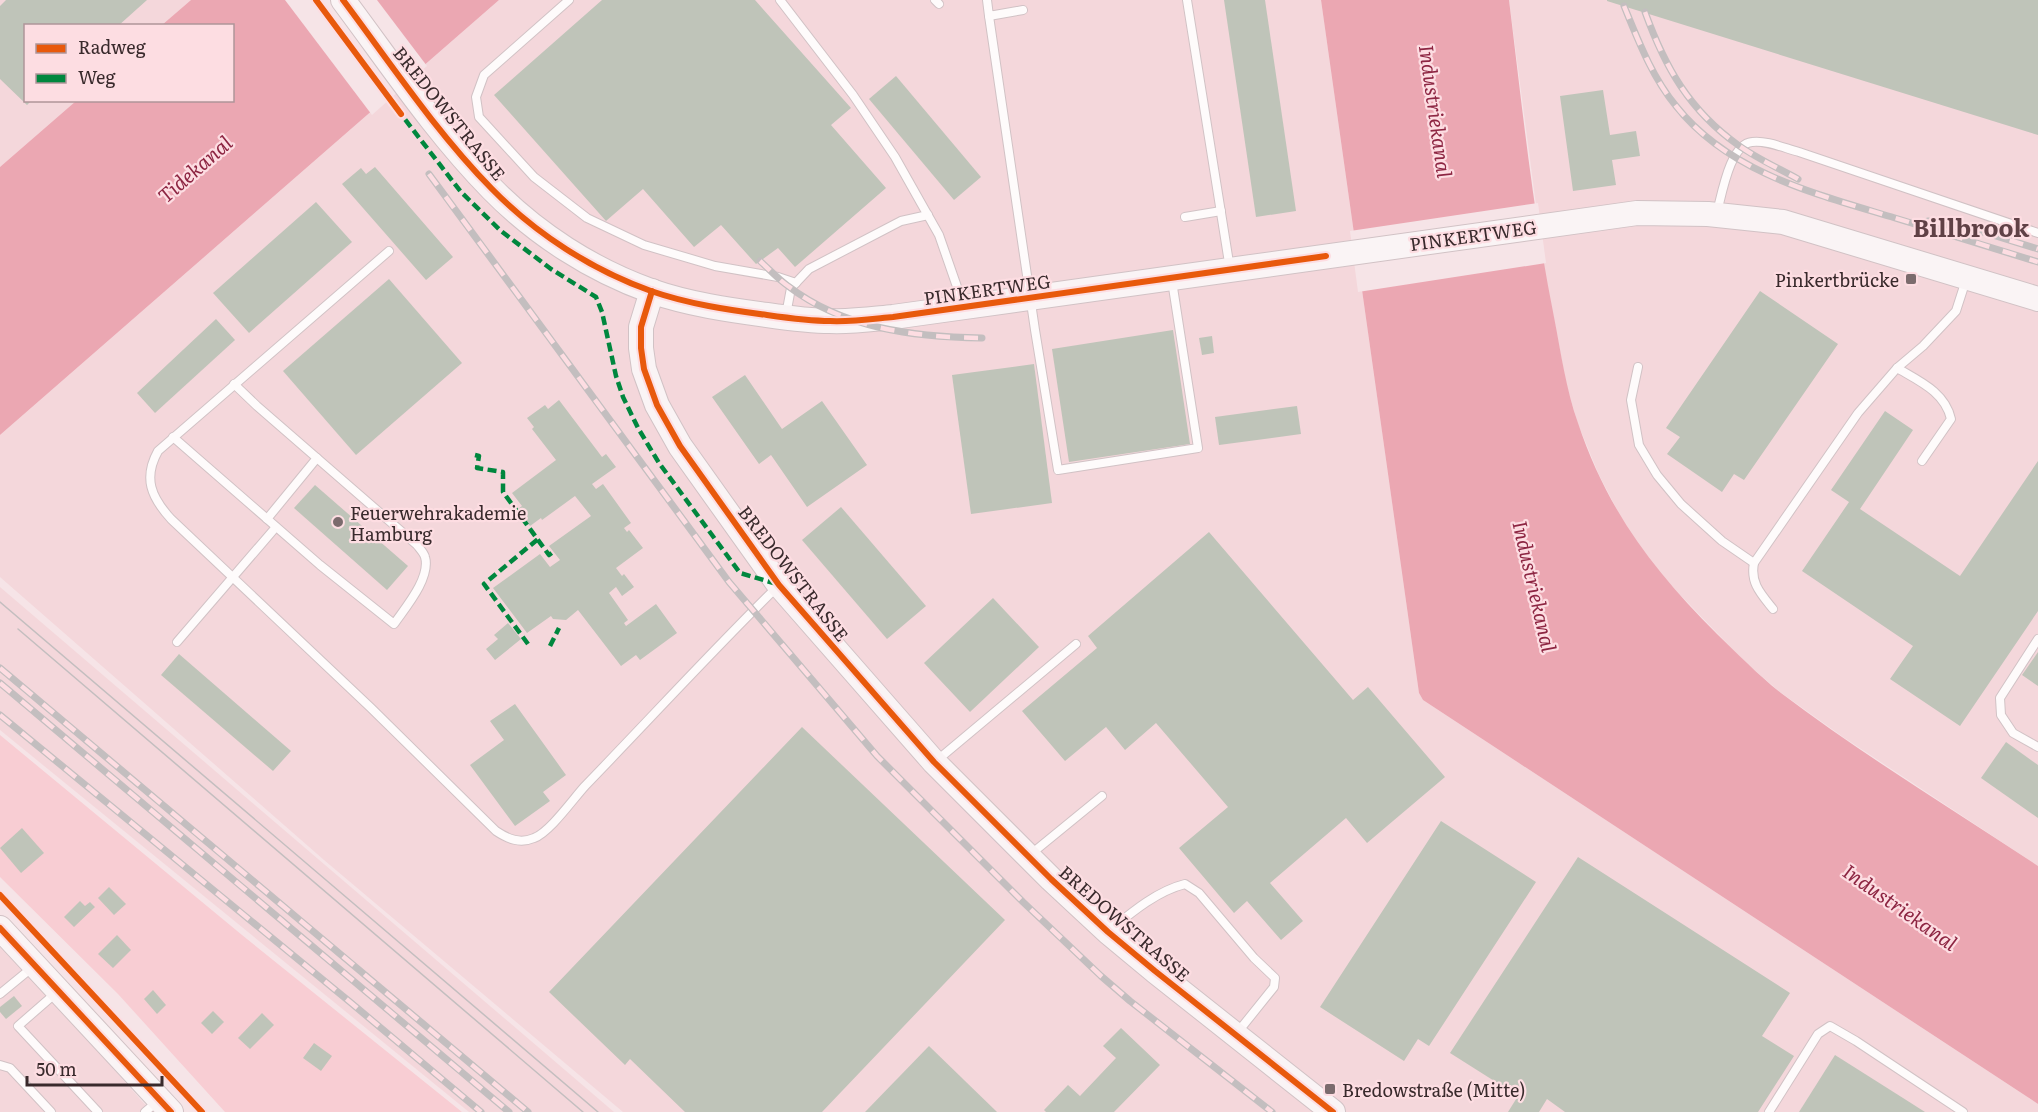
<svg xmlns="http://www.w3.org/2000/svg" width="2038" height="1112" viewBox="0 0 2038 1112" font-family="Literata,serif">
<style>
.built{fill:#f4d7db}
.green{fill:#f8cdd3}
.water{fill:#eba7b2}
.pier{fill:#f6e4e7}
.building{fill:#bfc4b9}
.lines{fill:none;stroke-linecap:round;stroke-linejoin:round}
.lane-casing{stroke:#d1c2c5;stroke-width:10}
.secondary-casing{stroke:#d1c2c5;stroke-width:26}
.lane{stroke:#fefbfb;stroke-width:8}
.secondary{stroke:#faf4f5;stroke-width:24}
.tram{stroke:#c3bebf;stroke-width:1.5}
.rail-casing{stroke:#c3bebf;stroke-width:7}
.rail{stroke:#fddde2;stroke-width:4.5;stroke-dasharray:14;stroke-linecap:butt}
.quiet{stroke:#00873e;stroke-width:4.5;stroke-dasharray:9 4.5;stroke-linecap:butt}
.cycleway-casing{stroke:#fddde2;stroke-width:10}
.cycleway{stroke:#e8590c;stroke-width:6}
.poi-dot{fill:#7b6b6d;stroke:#fddde2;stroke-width:2}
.labels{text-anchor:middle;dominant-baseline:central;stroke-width:4.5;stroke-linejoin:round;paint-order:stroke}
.street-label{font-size:18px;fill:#392a2c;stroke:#fddde2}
.poi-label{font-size:18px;fill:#392a2c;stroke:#fddde2;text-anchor:start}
.water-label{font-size:20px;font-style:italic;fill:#8d2542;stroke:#fddde2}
.district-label{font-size:24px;font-weight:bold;fill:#604146;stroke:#fddde2}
</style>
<rect width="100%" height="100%" fill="#f6e4e7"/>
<g class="built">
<path d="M0,0H191L162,25L26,26V100L76,101L0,167Z"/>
<path d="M499,0H1321L1419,693L1423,700L2038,1104V1112H623L324,860L0,577V435Z"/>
<path d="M1509,0H2038V866L1843,737L1780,692L1745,662L1663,577L1627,529L1599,475L1578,424L1567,387L1545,273Z"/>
<path d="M0,587L614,1112H469L0,730Z"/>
<path d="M0,940L140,1099L152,1112H0Z"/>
</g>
<path class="green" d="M0,735L242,935L462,1112H225L118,994L0,877Z"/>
<g class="water">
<path d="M191,0H499L0,435V167L76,101L232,100V26L162,25Z"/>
<path d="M1321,0H1509C1522,106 1533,213 1554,317C1561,353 1566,389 1578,423C1607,510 1653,570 1717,634C1738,654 1758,675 1781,693C1863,755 1952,809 2038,866V1104L1423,700L1419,693Z"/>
</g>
<g class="pier">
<path d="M285,0H377L427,66L372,115Z"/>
<path d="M1538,203L1546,263L1358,292L1350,231Z"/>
</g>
<g class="building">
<path d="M6,0H147L118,26H26V100H32L27,105L0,79V6Z"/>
<path d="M602,0H755L851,108L831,125L886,188L795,267L778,248L756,264L721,225L694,247L643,189L606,221L494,95Z"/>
<path d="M1224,0H1265L1296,211L1256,217Z"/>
<path d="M2038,0V135L1607,1V0Z"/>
<path d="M896,76L981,177L954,200L869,99Z"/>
<path d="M1603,90L1610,135L1636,131L1640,156L1612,160L1616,185L1573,191L1560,96Z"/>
<path d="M375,167L453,257L426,280L342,184L361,168L366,174Z"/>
<path d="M316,202L352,242L249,333L213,293Z"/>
<path d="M389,279L462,363L356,455L283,371Z"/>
<path d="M1760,291L1838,344L1744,480L1734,474L1722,492L1667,454L1680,437L1666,428Z"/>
<path d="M216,319L235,340L155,413L137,393Z"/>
<path d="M1173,330L1190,444L1069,462L1052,349Z"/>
<path d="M1212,336L1214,353L1202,355L1199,338Z"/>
<path d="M1034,364L1052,503L971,514L952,375Z"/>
<path d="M745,375L782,429L822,401L867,465L807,507L771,455L759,464L712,397Z"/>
<path d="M559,400L602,457L606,454L616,467L592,484L596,489L603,484L631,523L624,528L627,532L629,530L643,548L616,568L622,576L624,574L634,587L622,596L616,587L609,593L628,620L624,623L626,626L656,604L677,633L640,660L636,655L621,666L578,610L566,620L553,619L551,616L527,633L493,588L540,554L550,567L560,560L549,546L591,516L575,496L542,520L541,518L530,526L518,509L522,506L512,493L556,460L532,429L534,427L527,418L545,405L548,409Z"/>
<path d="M1297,406L1301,434L1219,445L1215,417Z"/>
<path d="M1885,411L1913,430L1860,509L1960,576L2038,461V611L1960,726L1890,679L1913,646L1802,571L1849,502L1831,490Z"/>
<path d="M315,485L408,566L387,590L294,508Z"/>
<path d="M841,507L926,606L887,639L802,540Z"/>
<path d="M1209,532L1353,700L1368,687L1445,777L1367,843L1346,818L1270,883L1303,921L1281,940L1247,901L1234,913L1179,848L1228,807L1156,723L1125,750L1106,727L1065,761L1022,711L1097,648L1088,636Z"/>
<path d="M993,598L1039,647L970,712L924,663Z"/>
<path d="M508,623L521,639L495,660L486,649L498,639L494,635Z"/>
<path d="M2038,652V686L2022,675Z"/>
<path d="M179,654L291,751L273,771L161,675Z"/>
<path d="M515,704L566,775L543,792L550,801L515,826L470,765L504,740L490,721Z"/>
<path d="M802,727L1005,920L822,1112H685L630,1059L625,1065L549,992Z"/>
<path d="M2006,742L2038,765V818L1981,778Z"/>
<path d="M1441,821L1536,882L1429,1046L1418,1039L1404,1061L1320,1007Z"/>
<path d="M22,828L44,853L21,873L0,848Z"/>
<path d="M1578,857L1790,993L1762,1036L1794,1056L1758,1112H1565L1547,1099L1539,1112H1508L1518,1096L1450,1053Z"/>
<path d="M109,887L126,904L114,915L98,898Z"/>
<path d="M80,901L85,906L90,902L95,907L74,927L64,917Z"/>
<path d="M117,935L131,950L113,968L98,954Z"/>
<path d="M153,990L166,1005L157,1014L144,999Z"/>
<path d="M14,996L22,1006L6,1019L0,1012V1007Z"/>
<path d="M213,1011L224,1022L212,1034L201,1023Z"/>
<path d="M262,1013L274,1025L250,1049L238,1038Z"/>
<path d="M1121,1028L1160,1065L1114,1112H1046L1044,1110L1068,1085L1080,1096L1116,1058L1103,1046Z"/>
<path d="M314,1043L332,1056L321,1071L303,1058Z"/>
<path d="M929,1046L997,1112H865Z"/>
<path d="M1835,1055L1903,1098L1925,1112H1799Z"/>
</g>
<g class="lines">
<g class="lane-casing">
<g id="lane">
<path d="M569,0L484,75L476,97L479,117L534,177L587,218L644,245L715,266L778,277L796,283"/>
<path d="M780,0L853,95L895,157L939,235L963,304"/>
<path d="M935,0L939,4"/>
<path d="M987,0L989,16L1023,10"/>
<path d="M1187,0L1230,269"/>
<path d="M989,16L1035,330L1058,470L1198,448L1172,281"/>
<path d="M1717,212C1722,194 1730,144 1752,142C1766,140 1784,148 1799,152L2038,233"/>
<path d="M1185,217L1221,211"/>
<path d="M389,251L158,451C143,478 151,497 171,519L371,708L496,831C508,839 520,844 534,838C550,832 573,799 585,786C649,720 711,652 777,587"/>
<path d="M786,315L791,288L809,269L901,221L928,215"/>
<path d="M1638,367L1631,400L1639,445L1657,475L1681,504L1722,541L1754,563"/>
<path d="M1897,368C1919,381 1945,392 1951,419L1922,461"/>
<path d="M173,437L320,565L394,624C405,608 431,578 425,557C424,553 420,549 417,545L257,406L234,384"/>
<path d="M267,519L317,458"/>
<path d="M1773,609C1761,594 1750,583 1754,563L1858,413L1897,368L1923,346L1956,311L1966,280"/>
<path d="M2038,639L2000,698L2001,715L2013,733L2038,747"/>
<path d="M177,642L276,527"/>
<path d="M935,762L1076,644"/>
<path d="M1031,854L1102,796"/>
<path d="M1110,930C1132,912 1157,891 1185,884L1199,893L1254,958L1275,978L1274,987L1237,1033"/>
<path d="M57,992L18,1026L98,1112"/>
<path d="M0,994L34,966"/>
<path d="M0,1065L10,1068L51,1112"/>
<path d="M145,1112L159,1100"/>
<path d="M1769,1112L1818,1034L1830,1026L1856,1041L1963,1112"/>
</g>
</g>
<g class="secondary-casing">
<g id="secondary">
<path d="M343,0C391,64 436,132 492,189C536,234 592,270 651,291C688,304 729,310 767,315C788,318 809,321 830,321C851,322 872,319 893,317L1637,213L1708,214L1783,222L2038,299"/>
<path d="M652,291L641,327V348L644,369L657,405L680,446L779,585L934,762L1051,879L1108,932L1155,971L1333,1112"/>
<path d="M0,928L171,1112"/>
</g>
</g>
<use href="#lane" class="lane"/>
<use href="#secondary" class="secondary"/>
<g class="tram">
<path d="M0,602L598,1112"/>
<path d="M18,629L583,1112"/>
</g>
<g class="rail-casing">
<g id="rail">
<path d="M1624,6C1638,40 1652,77 1676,106C1729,173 1816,194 1895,218C1942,232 1990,247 2038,262"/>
<path d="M1645,12C1665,67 1689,110 1738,145C1756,158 1778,168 1798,179"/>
<path d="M429,174L729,582L877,756L1023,902L1101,976L1130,1001L1272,1112"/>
<path d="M1928,221L1983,232L2038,249"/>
<path d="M760,261C769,269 778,279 788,286C844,329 915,337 982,338"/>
<path d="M0,668L528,1112"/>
<path d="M0,683L509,1112"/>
<path d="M0,715L350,1002L481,1112"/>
</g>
</g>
<use href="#rail" class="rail"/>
<g class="quiet">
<path d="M397,109L461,192L501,231L551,269L596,297L602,312L616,376L623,397L638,428L659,463L740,573L777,584"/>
<path d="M475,455L479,456L477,468L503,472V492L549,555L553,552"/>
<path d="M528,644L484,584L538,539"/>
<path d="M550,646L559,628"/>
</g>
<g class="cycleway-casing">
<g id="cycleway">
<path d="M316,0L401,114"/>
<path d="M343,0C391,64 436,132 492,189C536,234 592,270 651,291C688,304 729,310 767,315C788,318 809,321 830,321C851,322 872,319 893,317L1326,256"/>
<path d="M652,291L641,327V348L644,369L657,405L680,446L779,585L934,762L1051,879L1108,932L1155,971L1333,1112"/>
<path d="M0,895L202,1112"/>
<path d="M0,928L171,1112"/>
</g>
</g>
<use href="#cycleway" class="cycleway"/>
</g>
<g class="poi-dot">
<rect x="1905" y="273" width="12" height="12" rx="3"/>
<circle cx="338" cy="522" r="6"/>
<rect x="1324" y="1083" width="12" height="12" rx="3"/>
</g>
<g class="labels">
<g class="street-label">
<text transform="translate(450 113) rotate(51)">BREDOWSTRASSE</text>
<text transform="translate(1473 235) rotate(-8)">PINKERTWEG</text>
<text transform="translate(987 289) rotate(-8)">PINKERTWEG</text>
<text transform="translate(794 573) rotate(52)">BREDOWSTRASSE</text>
<text transform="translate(1125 923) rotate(41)">BREDOWSTRASSE</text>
</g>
<g class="poi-label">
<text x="1899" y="279" text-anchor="end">Pinkertbrücke</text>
<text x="350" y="512">Feuerwehrakademie<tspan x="350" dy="21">Hamburg</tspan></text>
<text x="1342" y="1089">Bredowstraße (Mitte)</text>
</g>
<g class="water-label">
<text transform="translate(1437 111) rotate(82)">Industriekanal</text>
<text transform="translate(194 168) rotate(-41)">Tidekanal</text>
<text transform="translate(1536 586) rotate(77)">Industriekanal</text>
<text transform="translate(1901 906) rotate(35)">Industriekanal</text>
</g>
<g class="district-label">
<text x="1971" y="226">Billbrook</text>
</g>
</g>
<rect x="24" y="24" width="210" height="78" fill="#fddde2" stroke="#af9599" stroke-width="1.5"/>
<rect x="36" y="44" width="30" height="9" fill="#e8590c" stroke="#af9599" stroke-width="1.5"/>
<text x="78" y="54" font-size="18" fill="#392a2c">Radweg</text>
<rect x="36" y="74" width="30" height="9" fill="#00873e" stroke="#af9599" stroke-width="1.5"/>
<text x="78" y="84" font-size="18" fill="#392a2c">Weg</text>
<path d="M27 1076v9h135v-9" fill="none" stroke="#392a2c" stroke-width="3"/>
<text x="36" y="1076" font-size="18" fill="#392a2c" stroke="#fddde2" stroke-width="4.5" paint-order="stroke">50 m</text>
</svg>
